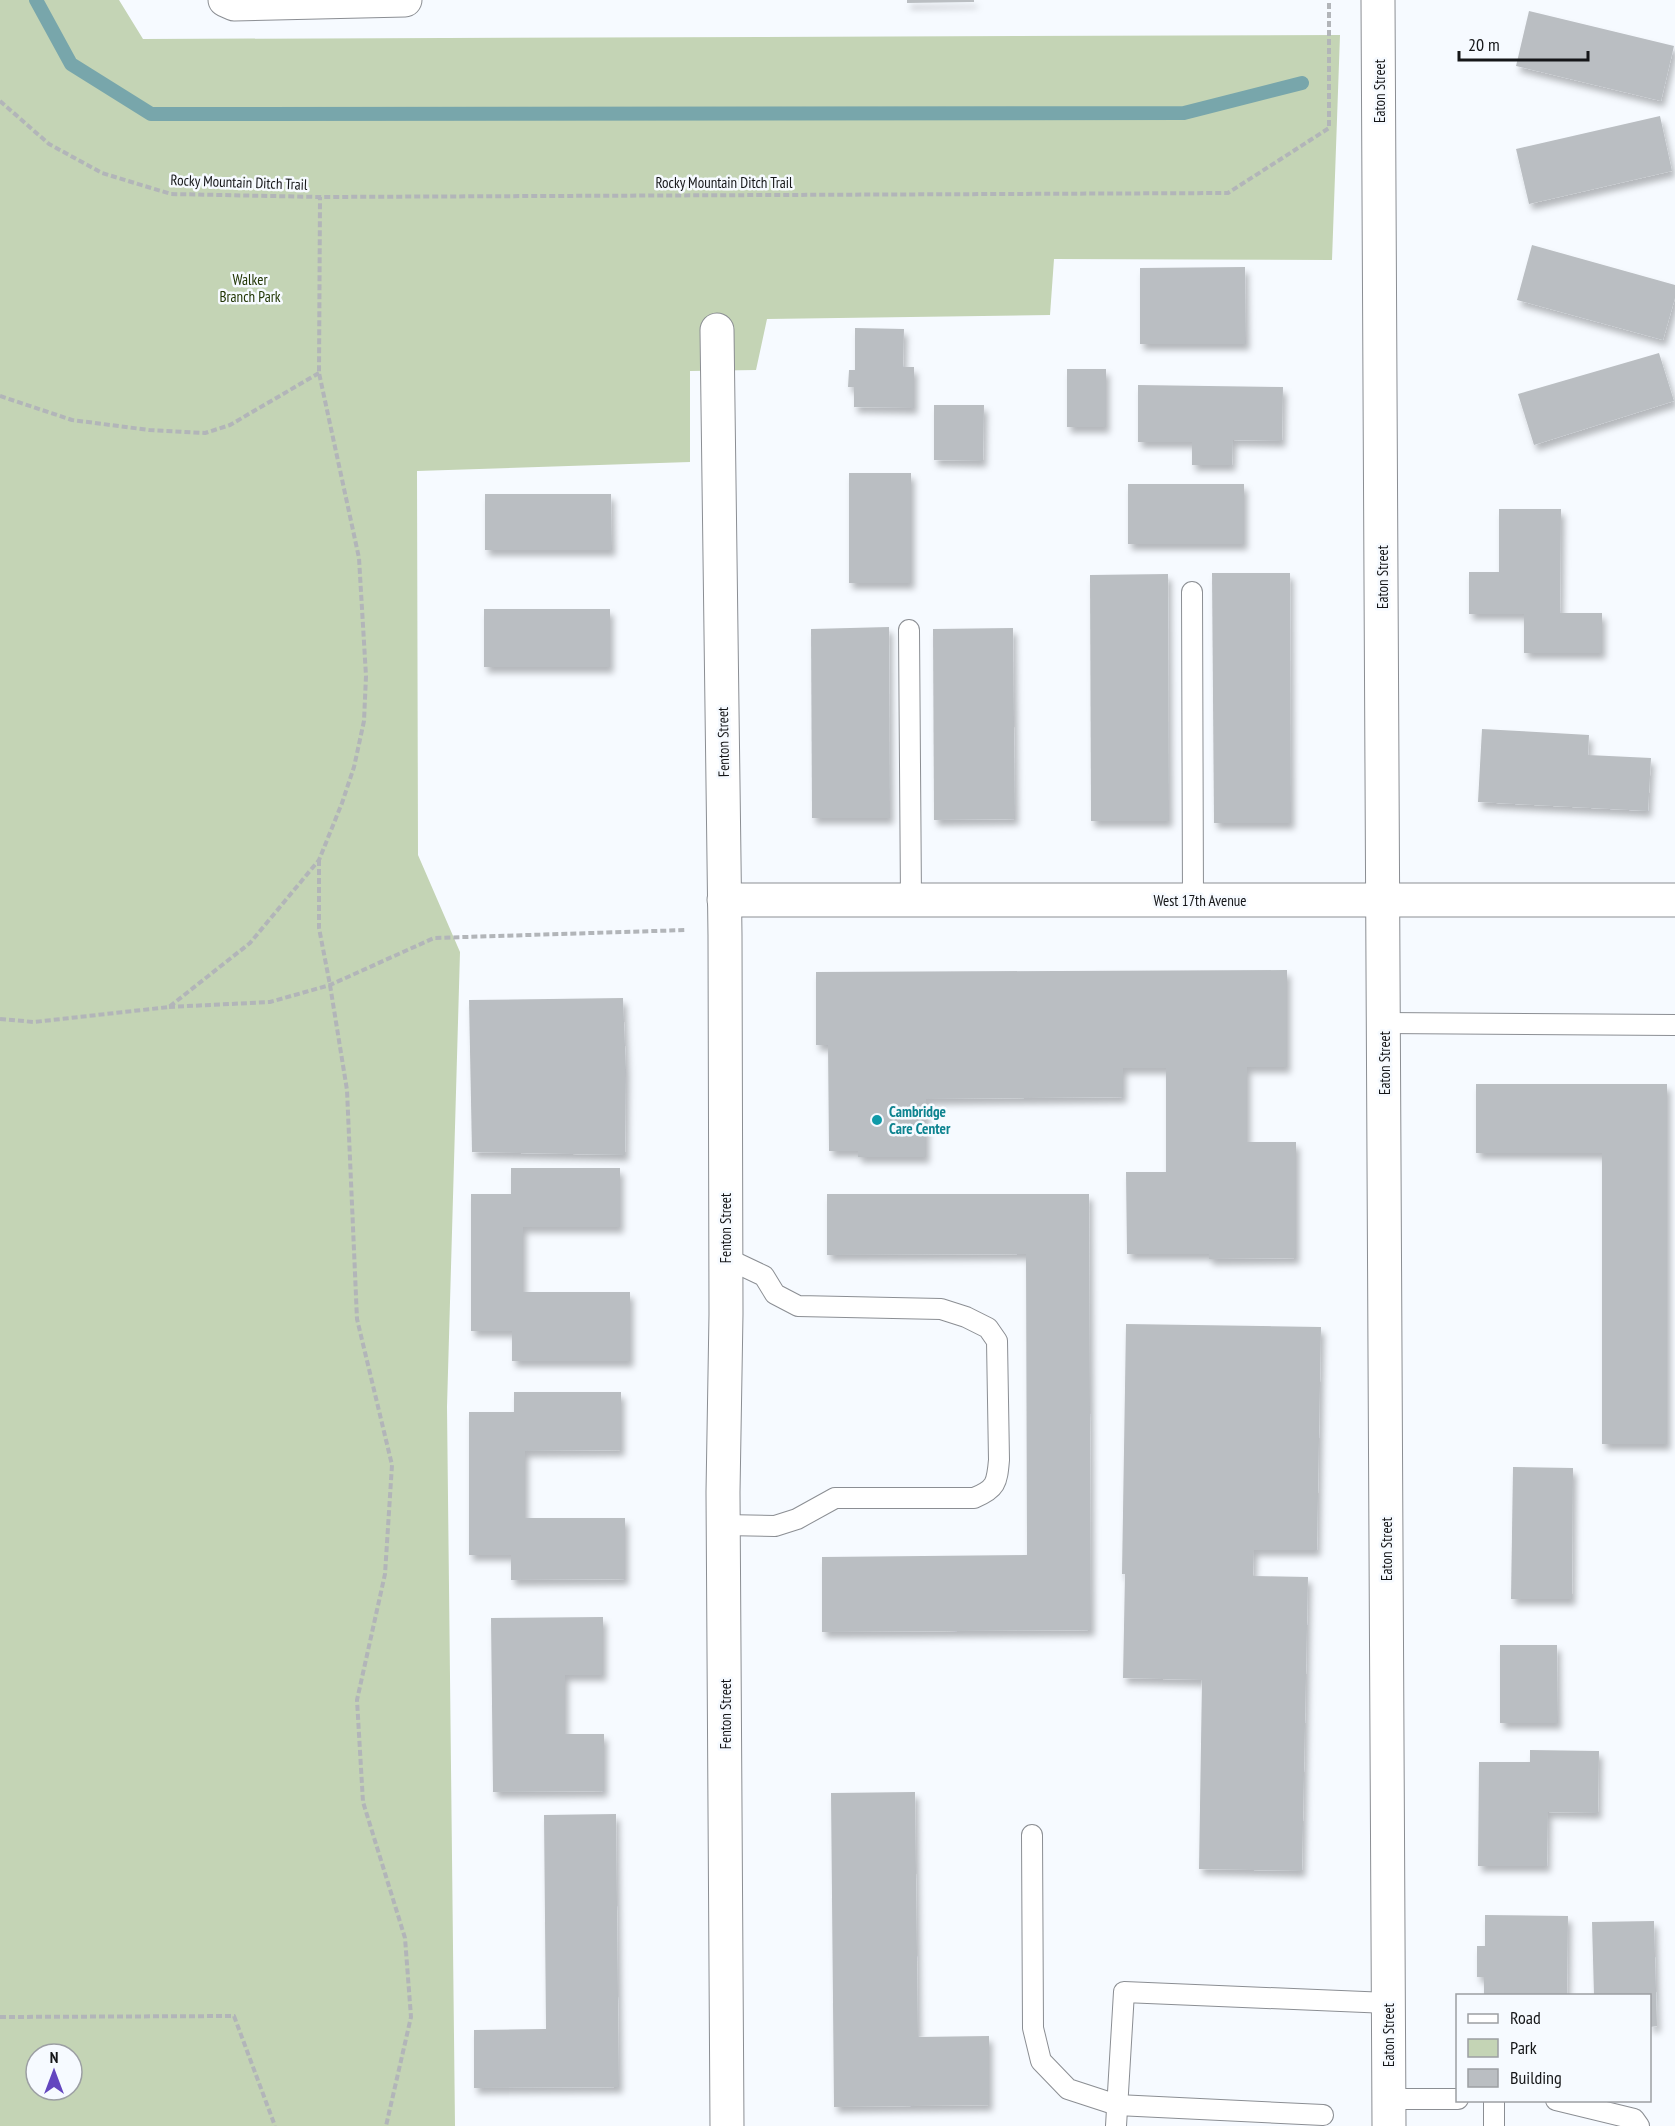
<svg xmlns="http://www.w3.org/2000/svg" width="1675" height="2126" viewBox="0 0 1675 2126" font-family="'PT Sans Narrow',sans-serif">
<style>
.green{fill:#c4d4b5;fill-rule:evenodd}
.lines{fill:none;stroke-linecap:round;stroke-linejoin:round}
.stream{stroke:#78a6ab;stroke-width:14}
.building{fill:#babec2;filter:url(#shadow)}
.lane-casing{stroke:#8b8e93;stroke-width:22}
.street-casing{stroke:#8b8e93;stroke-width:35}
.path{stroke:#b2b5b9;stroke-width:4;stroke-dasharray:6 3;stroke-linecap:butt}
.lane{stroke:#fff;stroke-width:20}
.street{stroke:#fff;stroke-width:33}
.culture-dot{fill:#0f9aa8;stroke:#f6faff;stroke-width:2}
.labels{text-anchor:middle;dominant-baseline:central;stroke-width:5;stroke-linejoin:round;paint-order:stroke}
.street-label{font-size:15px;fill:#151618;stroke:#f6faff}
.park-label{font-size:15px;fill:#233705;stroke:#f6faff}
.culture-label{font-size:15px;font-weight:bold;fill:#0d838f;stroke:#f6faff;text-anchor:start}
</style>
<defs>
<filter id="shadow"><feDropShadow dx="3.5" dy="6" stdDeviation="3" flood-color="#0004"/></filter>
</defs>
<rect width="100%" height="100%" fill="#f6faff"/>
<path class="green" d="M0,0H119L143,39L1340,35L1332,260L1054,259L1050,315L767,319L756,370L690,371V462L417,471L418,855L460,952L447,1407L455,2126H0ZM36,2054H72V2090H36Z"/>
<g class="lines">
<path class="stream" d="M36,0L71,64L151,114L1184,113L1302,83"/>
</g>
<g class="building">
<path d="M907,0H974V2L907,3Z"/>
<path d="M1529,11L1674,46L1661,101L1516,66Z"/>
<path d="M1660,116L1672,171L1529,204L1516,149Z"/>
<path d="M1532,245L1675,285V298L1663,340L1517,300Z"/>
<path d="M1245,267L1246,344H1140V268Z"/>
<path d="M855,328L904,329L903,367H914V408L854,407V387H848L849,370H855Z"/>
<path d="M1659,353L1674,401L1534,445L1518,394Z"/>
<rect x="1067" y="369" width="39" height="58"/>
<path d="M1138,385L1283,387L1282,441L1233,440L1232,465H1192V442H1138Z"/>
<path d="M934,405H984L983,461L934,460Z"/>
<rect x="849" y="473" width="62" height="110"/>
<rect x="1128" y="484" width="116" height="60"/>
<path d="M485,494H611L612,550H485Z"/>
<path d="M1499,509H1561L1560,613H1602V653H1524V614H1469V572H1499Z"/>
<path d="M1212,573H1290L1291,823H1214Z"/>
<path d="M1168,574L1169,821H1091L1090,575Z"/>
<rect x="484" y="609" width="126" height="58"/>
<path d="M889,627L890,818H812L811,629Z"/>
<path d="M1013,628L1015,819L934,820L933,629Z"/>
<path d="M1482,729L1589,735L1588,755L1651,758L1648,811L1478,802Z"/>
<path d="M1287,970V1067H1247V1142H1296V1258L1209,1259V1254H1127L1126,1172H1166V1068H1123V1097L926,1099V1157H858V1151H829L828,1045H816V972Z"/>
<path d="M623,998L626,1070L625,1155L472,1152L469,1000Z"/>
<path d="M1476,1084H1667V1444H1602V1153H1476Z"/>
<path d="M511,1168H620V1227H523V1292H630V1361H512V1331H471V1194H511Z"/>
<path d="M827,1194H1089L1091,1630L822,1632V1557L1027,1555L1026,1254L827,1255Z"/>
<path d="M1126,1324L1321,1327L1317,1550H1254L1253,1576L1308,1577L1302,1871L1199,1869L1202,1680L1123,1678L1125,1574H1122Z"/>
<path d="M514,1392H621V1450L525,1451V1518H625V1579L511,1580V1555H469V1412H514Z"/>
<path d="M1513,1467L1573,1468L1572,1599H1511Z"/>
<path d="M603,1617V1675H565V1734H604V1791L493,1792L491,1618Z"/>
<path d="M1500,1645H1557L1558,1723H1500Z"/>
<path d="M1530,1750L1599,1751L1598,1813L1548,1812L1547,1866H1478L1479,1762H1530Z"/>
<path d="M915,1792L918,2037L989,2036V2105L834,2107L831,1793Z"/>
<path d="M616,1814L619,2087L474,2088V2030L546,2029L544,1815Z"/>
<path d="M1485,1915L1568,1916L1567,1995L1484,1994V1977H1477V1946H1485Z"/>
<path d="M1654,1921L1657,2026L1650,2027V1996H1594L1592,1922Z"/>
</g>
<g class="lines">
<g class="lane-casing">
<g id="lane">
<path d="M1192,592L1193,900"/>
<path d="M909,630L911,900"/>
<path d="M1384,1023L1675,1025"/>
<path d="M724,1525L775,1526L797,1519L835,1498H974C996,1489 997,1483 999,1460L997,1341L988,1328L966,1317L941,1309L798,1306L775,1294L764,1276L726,1258"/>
<path d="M1032,1835L1033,2028L1041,2061L1068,2089L1117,2105L1323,2115"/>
<path d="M1388,2099H1458"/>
<path d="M1494,2100V2126"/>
<path d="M1556,2100L1634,2119L1639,2126"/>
<path d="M1116,2126L1124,1992L1388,2003"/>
</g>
</g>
<g class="street-casing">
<g id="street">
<path d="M225,0L234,4L405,0"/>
<path d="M1378,0L1389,2126"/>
<path d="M717,330L725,935L726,1314L723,1492L727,2126"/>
<path d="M724,900H1675"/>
</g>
</g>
<g class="path">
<path d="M0,101L49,144L102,173L171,194L320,197L1228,193L1329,128V0"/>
<path d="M0,396L72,420L149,430L205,433L230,425L319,373"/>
<path d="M319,860V928L330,985L347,1090L357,1319L392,1465L385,1574L357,1700L363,1802L405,1938L411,2017L386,2126"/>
<path d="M169,1007L270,1002L330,985L434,938L686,930"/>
<path d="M0,1019L34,1022L169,1007L250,943L319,860L342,803L354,767L364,721L366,676L359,558L319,373L320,197"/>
<path d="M0,2017L234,2016L275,2126"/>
</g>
<use href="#lane" class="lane"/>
<use href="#street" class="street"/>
</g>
<circle class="culture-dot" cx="877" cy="1120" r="6"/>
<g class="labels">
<g class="street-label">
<text transform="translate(1379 91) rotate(-90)">Eaton Street</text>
<text transform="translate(239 182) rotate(2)">Rocky Mountain Ditch Trail</text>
<text x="724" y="182">Rocky Mountain Ditch Trail</text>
<text transform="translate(1382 577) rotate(-90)">Eaton Street</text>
<text transform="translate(723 742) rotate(-91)">Fenton Street</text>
<text x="1200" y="900">West 17th Avenue</text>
<text transform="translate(1384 1063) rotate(-90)">Eaton Street</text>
<text transform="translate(725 1228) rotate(-90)">Fenton Street</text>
<text transform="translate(1386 1549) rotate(-90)">Eaton Street</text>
<text transform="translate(725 1714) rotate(-90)">Fenton Street</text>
<text transform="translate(1388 2035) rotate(-90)">Eaton Street</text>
</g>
<g class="park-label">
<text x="250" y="279">Walker<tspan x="250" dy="17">Branch Park</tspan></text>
</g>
<g class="culture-label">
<text x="889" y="1111">Cambridge<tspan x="889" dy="17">Care Center</tspan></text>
</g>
</g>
<rect x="1456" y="1994" width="195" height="108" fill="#f6faff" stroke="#9c9fa3" stroke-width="1.5"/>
<rect x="1468" y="2014" width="30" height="9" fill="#ffffff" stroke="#9c9fa3" stroke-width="1.5"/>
<text x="1510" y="2024" font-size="18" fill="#151618">Road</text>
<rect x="1468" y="2039" width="30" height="18" fill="#c4d4b5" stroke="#9c9fa3" stroke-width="1.5"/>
<text x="1510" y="2054" font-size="18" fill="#151618">Park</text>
<rect x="1468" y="2069" width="30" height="18" fill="#babec2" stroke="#9c9fa3" stroke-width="1.5"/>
<text x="1510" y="2084" font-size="18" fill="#151618">Building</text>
<g transform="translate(54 2072)"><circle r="28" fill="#f6faff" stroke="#9c9fa3" stroke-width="1.5"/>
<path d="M0-4.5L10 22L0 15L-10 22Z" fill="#6346bf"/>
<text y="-9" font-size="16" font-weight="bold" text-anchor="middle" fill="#151618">N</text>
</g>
<path d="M1459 51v9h129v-9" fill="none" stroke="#151618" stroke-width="3"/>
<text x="1468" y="51" font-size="18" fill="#151618" stroke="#f6faff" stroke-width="4.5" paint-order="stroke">20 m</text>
</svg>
